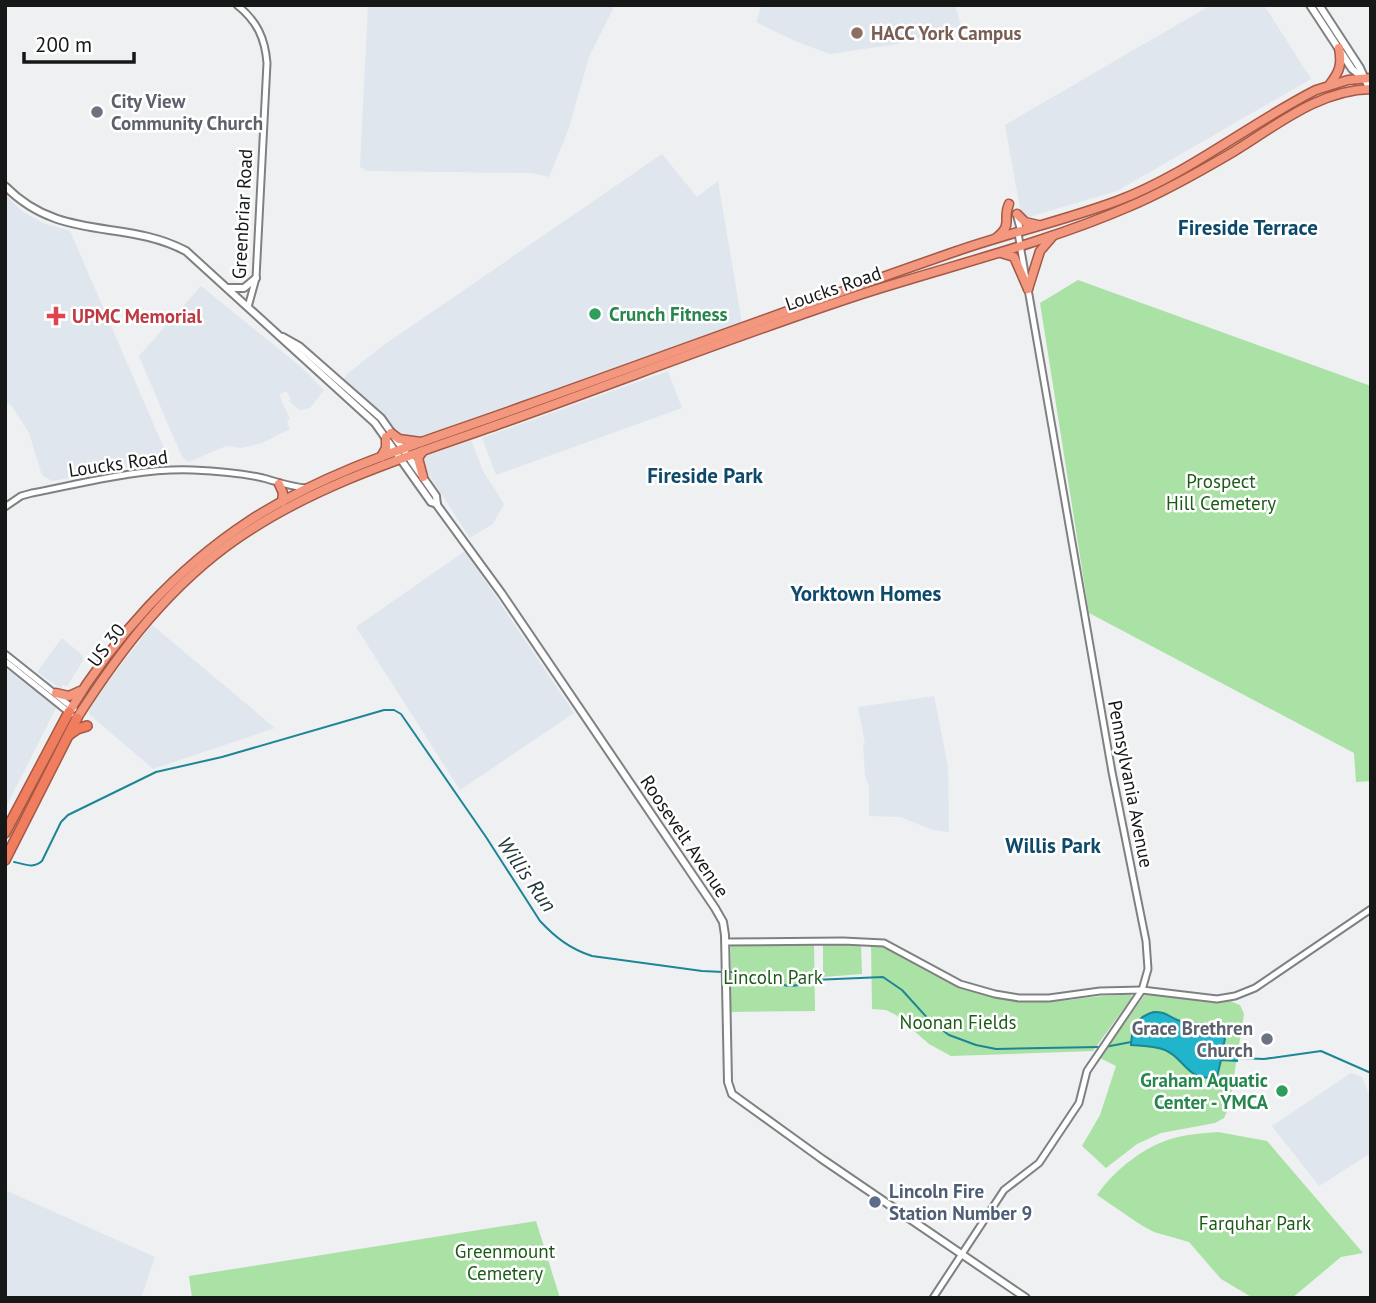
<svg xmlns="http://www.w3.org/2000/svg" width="1376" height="1303" viewBox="0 0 1376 1303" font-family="'PT Sans',sans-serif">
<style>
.built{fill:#dfe6ed}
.green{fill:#aae1a4}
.water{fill:#20b5cb;stroke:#1d8695;stroke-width:2}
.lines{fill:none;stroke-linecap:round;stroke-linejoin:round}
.stream{stroke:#1d8695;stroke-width:2}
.tertiary-casing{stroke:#7f8081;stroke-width:9}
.secondary-casing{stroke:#7f8081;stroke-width:10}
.trunk-casing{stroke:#a45945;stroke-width:11}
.motorway-casing{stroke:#a45945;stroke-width:12}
.tertiary{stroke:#fff;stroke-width:5}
.secondary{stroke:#fff;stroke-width:6}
.trunk{stroke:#f3977e;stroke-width:8}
.motorway{stroke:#f07d5e;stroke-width:9}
.education-dot{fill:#8d6e63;stroke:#fff;stroke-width:2.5}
.worship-dot{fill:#6b7280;stroke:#fff;stroke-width:2.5}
.leisure-dot{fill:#2e9e5b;stroke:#fff;stroke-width:2.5}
.health-dot{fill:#e0444e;stroke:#fff;stroke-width:2.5}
.service-dot{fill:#5c6f8a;stroke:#fff;stroke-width:2.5}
.labels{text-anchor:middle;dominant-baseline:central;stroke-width:5;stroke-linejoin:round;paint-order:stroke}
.education-label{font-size:19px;font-weight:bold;fill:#785e54;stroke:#fff;text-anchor:start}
.worship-label{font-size:19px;font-weight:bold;fill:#5b616d;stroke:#fff;text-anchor:start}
.street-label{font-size:19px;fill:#161717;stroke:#fff}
.leisure-label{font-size:19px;font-weight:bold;fill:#27864d;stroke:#fff;text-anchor:start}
.health-label{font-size:19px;font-weight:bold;fill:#be3a42;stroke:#fff;text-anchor:start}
.park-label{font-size:19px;fill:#1c5b17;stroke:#fff}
.service-label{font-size:19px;font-weight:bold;fill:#4e5e75;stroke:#fff;text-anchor:start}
.neighbourhood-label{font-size:21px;font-weight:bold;fill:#0d496a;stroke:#fff}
.water-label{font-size:21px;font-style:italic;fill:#21373c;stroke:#fff}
</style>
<rect width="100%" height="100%" fill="#eff0f2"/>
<g class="built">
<path d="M368,5H615L589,57L568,131L549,177L532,173L367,171L360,167Z"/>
<path d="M762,5H955L961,26L897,44L830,54L795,41L756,22Z"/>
<path d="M1211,5H1264L1311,79L1117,191L1022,219L1005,125Z"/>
<path d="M662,154L697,197L718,181L742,323L414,439L400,436L344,379L346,375L381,347Z"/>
<path d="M5,195L22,211L43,223L70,231L169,460L52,481L42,475L29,433L12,406L5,402Z"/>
<path d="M201,286L301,367L324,390L310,408L299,410L289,401L291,398L286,391L279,395L290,419L287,421L290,429L262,443L241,448L226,446L189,462L183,458L175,441L139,356Z"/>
<path d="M668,371L682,408L496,475L482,438Z"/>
<path d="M471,440L483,471L504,504L493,524L470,538L422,464L424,457Z"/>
<path d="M465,551L574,713L460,790L356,627Z"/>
<path d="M152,625L275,728L153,769L89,714V706Z"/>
<path d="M62,638L83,656V661L67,686L63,685L60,688L37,672Z"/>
<path d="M5,668L57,706L5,809Z"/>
<path d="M934,696L948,767L949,832L933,830L900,817L869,816V787L865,775L863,744L865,743L858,707Z"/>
<path d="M1351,1073L1362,1077L1371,1100V1153L1319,1186L1272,1126Z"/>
<path d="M5,1190L155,1257L141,1298H5Z"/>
</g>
<g class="green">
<path d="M1078,280L1371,386V781L1356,782L1354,753L1089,613L1040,303Z"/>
<path d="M814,943L815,1011L730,1012L731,946Z"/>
<path d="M823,943L861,944L862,974L823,977Z"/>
<path d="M871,945C892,943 907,958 923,969C934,975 946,981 957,985C980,995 1005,1002 1030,1002C1064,1003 1097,994 1131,995L1132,997L1093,1051L951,1056L929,1044L896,1015L886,1010L872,1009Z"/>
<path d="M1146,993L1207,1002L1230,1001L1240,1005L1244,1014L1229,1107L1224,1118L1215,1123L1161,1133L1137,1144L1106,1168L1082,1146L1100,1115L1116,1066L1100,1058Z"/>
<path d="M1218,1132L1267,1141L1363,1253L1341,1257L1292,1298H1253L1221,1279L1189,1242L1154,1232L1141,1225L1097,1195C1115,1169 1147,1144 1178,1137C1191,1134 1205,1133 1218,1132Z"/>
<path d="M536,1221L560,1298H192L189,1276Z"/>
</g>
<path class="water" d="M1154,1012C1168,1012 1168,1017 1180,1021C1198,1027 1211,1017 1225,1039L1222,1052L1238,1054L1237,1061L1221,1060L1217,1077C1186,1082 1185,1058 1165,1050C1155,1046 1142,1046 1131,1045C1132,1027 1136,1017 1154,1012Z"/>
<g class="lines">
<g class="stream">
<path d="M14,862C25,864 33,869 42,861L61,822L68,815L156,772L222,757L384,710H394L401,714L486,837L540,921C555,937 570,949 592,956L702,971L723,972"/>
<path d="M729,972C761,970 779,997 813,980L883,977L902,990L931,1022L949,1035L976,1045L996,1049L1099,1047"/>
<path d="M1105,1047L1131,1042"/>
<path d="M1237,1058L1264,1059L1321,1051L1371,1073"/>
</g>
<g class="tertiary-casing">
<g id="tertiary">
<path d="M237,5C257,21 265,38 267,63L256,278L248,307"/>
<path d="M1017,217L1020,228L1018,233L1026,279"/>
<path d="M5,507L21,496L32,493C84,483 139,468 193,470C216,471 241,473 263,478C278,482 291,487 306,488"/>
<path d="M5,654L74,709"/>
<path d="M5,661L71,714"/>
<path d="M725,942L843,941L884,943L960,984L995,994L1019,998H1049L1100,991L1142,990L1217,999L1235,996L1255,988L1371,909"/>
<path d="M933,1298L1004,1190L1039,1163L1079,1103L1087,1071L1142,990L1148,969L1146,941L1112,772L1028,289"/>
</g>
</g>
<g class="secondary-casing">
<g id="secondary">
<path d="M1310,5L1352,69L1362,77"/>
<path d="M1319,5L1360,68L1369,88"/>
<path d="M5,186C61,243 124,218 186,251L375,423L431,502L437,504"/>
<path d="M228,288H244L256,278"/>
<path d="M283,337L299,346L381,418L436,496L437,505L502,594L715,908L723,922L725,935L728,1082L732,1094L822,1159L1026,1298"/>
</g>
</g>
<g class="trunk-casing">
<g id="trunk">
<path d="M1330,84C1340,71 1342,64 1339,48"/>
<path d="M1017,214L1025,222L1038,225"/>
<path d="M996,238C1014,224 1002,219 1009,204"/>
<path d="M1001,253L1014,257L1028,289"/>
<path d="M1028,289L1040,251L1053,236"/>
<path d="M391,433L399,439L421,442"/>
<path d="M423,451L418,458L423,477"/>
<path d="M381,457L386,448V437"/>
<path d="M279,484L283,493L282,502"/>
<path d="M56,693L69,696L80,691"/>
<path d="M69,712C114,637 176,569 249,521C332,467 431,440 524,406C667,355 810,302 954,252C1008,233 1063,221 1117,201C1188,174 1249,124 1316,90L1348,80L1371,78"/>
<path d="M77,718C121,649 170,585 238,538C319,482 416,454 508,421C626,379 743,333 862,294C949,266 1045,243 1128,207C1164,192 1199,172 1233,152C1276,126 1318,90 1371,89"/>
</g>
</g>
<g class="motorway-casing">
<g id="motorway">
<path d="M70,734L77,729L87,726"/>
<path d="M5,833L69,712"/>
<path d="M5,860L77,718"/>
</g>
</g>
<use href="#tertiary" class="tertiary"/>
<use href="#secondary" class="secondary"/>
<use href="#trunk" class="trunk"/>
<use href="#motorway" class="motorway"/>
</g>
<circle class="education-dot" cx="857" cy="33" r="7"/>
<g class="worship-dot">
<circle cx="97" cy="112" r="7"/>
<circle cx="1267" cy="1039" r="7"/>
</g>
<g class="leisure-dot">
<circle cx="595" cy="314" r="7"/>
<circle cx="1282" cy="1091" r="7"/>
</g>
<path class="health-dot" d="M52.5 305.5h7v7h7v7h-7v7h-7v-7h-7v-7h7z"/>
<circle class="service-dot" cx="875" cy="1202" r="7"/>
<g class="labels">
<g class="education-label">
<text x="871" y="33">HACC York Campus</text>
</g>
<g class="worship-label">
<text x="111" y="101">City View<tspan x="111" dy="22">Community Church</tspan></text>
<text x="1253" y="1028" text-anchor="end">Grace Brethren<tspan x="1253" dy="22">Church</tspan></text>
</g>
<g class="street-label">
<text transform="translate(242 214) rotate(-87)">Greenbriar Road</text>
<text transform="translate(833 288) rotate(-19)">Loucks Road</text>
<text transform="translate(118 463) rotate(-8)">Loucks Road</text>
<text transform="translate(106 645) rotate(-53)">US 30</text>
<text transform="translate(1131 784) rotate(79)">Pennsylvania Avenue</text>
<text transform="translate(685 836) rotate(56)">Roosevelt Avenue</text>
</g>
<g class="leisure-label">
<text x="609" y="314">Crunch Fitness</text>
<text x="1268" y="1080" text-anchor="end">Graham Aquatic<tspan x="1268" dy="22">Center - YMCA</tspan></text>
</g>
<g class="health-label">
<text x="72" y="316">UPMC Memorial</text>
</g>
<g class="park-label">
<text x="1221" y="481">Prospect<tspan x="1221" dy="22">Hill Cemetery</tspan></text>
<text x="773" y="977">Lincoln Park</text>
<text x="958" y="1022">Noonan Fields</text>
<text x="1255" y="1223">Farquhar Park</text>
<text x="505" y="1251">Greenmount<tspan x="505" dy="22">Cemetery</tspan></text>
</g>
<g class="service-label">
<text x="889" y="1191">Lincoln Fire<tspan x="889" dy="22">Station Number 9</tspan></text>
</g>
<g class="neighbourhood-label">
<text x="1248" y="227">Fireside Terrace</text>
<text x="705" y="475">Fireside Park</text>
<text x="866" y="593">Yorktown Homes</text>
<text x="1053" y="845">Willis Park</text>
</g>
<g class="water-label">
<text transform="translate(527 874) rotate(55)">Willis Run</text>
</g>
</g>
<rect width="1376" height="1303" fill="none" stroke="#161717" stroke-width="14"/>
<path d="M24 52v10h110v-10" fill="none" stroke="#161717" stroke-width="3.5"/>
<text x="35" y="52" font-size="21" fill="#161717" stroke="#ffffff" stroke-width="5" paint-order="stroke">200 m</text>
</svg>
